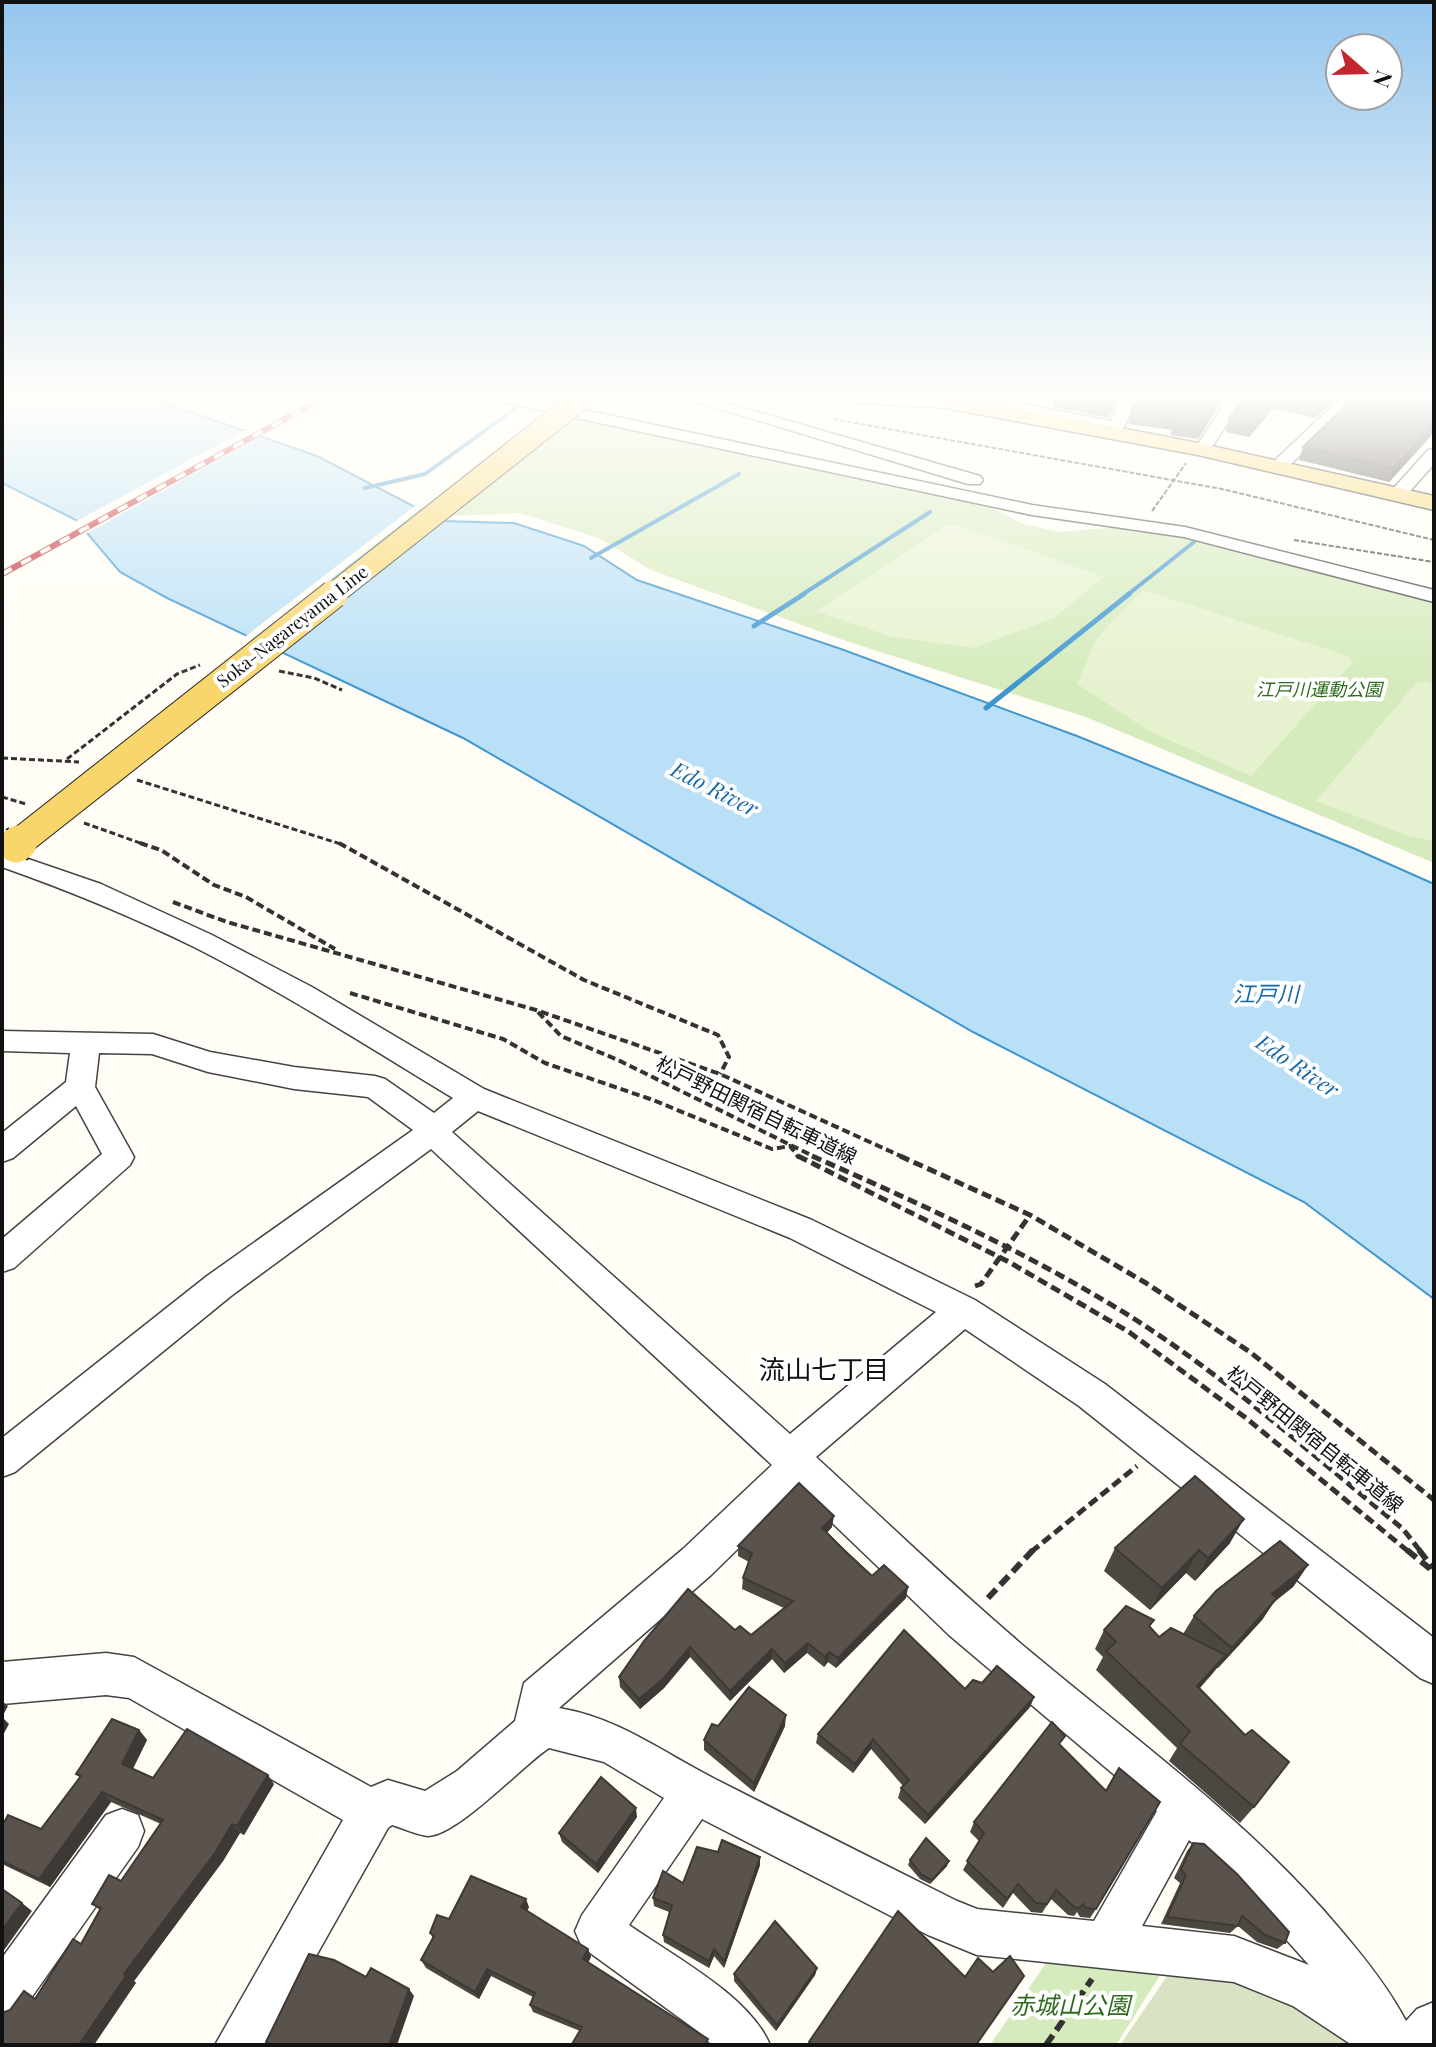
<svg xmlns="http://www.w3.org/2000/svg" width="1436" height="2047" viewBox="0 0 1436 2047" font-family="'Playfair Display','Noto Sans JP',serif">
<style>
.green{fill:#d5ebbd}
.cemetery{fill:#d9e3c4}
.pitch{fill:#e6f2cf}
.water{fill:#b9e0f7;stroke:#3f96cf;stroke-width:2}
.pier{fill:#fffdf5}
.lines{fill:none;stroke-linecap:round;stroke-linejoin:round}
.stream-far1{stroke:#3f96cf;stroke-width:4}
.stream{stroke:#3f96cf;stroke-width:5}
.minor-casing{stroke:#444;stroke-width:3}
.major-casing{stroke:#222;stroke-width:3}
.path-far4{stroke:#333;stroke-width:2;stroke-dasharray:5 2;stroke-linecap:butt}
.path-far3{stroke:#333;stroke-width:3;stroke-dasharray:6 3;stroke-linecap:butt}
.path-far2{stroke:#333;stroke-width:4;stroke-dasharray:8 4;stroke-linecap:butt}
.path-far1{stroke:#333;stroke-width:5;stroke-dasharray:10 5;stroke-linecap:butt}
.path{stroke:#333;stroke-width:6;stroke-dasharray:12 6;stroke-linecap:butt}
.minor{fill:#fff;fill-rule:evenodd}
.major{fill:#f9d66b;fill-rule:evenodd}
.rail-casing{stroke:#c4262e;stroke-width:6}
.rail{stroke:#fff;stroke-width:4;stroke-dasharray:11;stroke-linecap:butt}
.major-bridge-far2-casing{stroke:#222;stroke-width:24;stroke-linecap:butt}
.major-bridge-far1-casing{stroke:#222;stroke-width:30;stroke-linecap:butt}
.major-bridge-casing{stroke:#222;stroke-width:38;stroke-linecap:butt}
.major-bridge-far2{stroke:#f9d66b;stroke-width:22}
.major-bridge-far1{stroke:#f9d66b;stroke-width:28}
.major-bridge{stroke:#f9d66b;stroke-width:35}
.wall{fill:#4d4742}
.shaded-wall{fill:#3f3936}
.building{fill:#5a524d;stroke:#3f3936;stroke-width:2}
.labels{text-anchor:middle;dominant-baseline:central;stroke-width:8;stroke-linejoin:round;paint-order:stroke}
.far-street-label{font-size:18px;fill:#111;stroke:#fff}
.far-park-label{font-size:18px;font-style:italic;fill:#2f6b1f;stroke:#fff}
.street-label{font-size:20px;fill:#111;stroke:#fff}
.water-label{font-size:22px;font-style:italic;fill:#1768a6;stroke:#fff}
.near-park-label{font-size:24px;font-style:italic;fill:#2f6b1f;stroke:#fff}
.near-neighbourhood-label{font-size:26px;fill:#111;stroke:#fff}
</style>
<rect width="100%" height="100%" fill="#fffdf5"/>
<g class="green">
<path d="M574,418L987,505L1023,524L1059,532L1118,527L1151,530L1434,602V863L1086,717L846,641L651,570L601,539L520,513L449,516Z"/>
<path d="M1048,1960L1164,1969L1116,2045H990Z"/>
</g>
<path class="cemetery" d="M1172,1969L1232,1974L1367,2045H1120Z"/>
<g class="pitch">
<path d="M947,525L961,526L1104,577L1054,618L974,648L892,637L816,611Z"/>
<path d="M1143,590L1348,656L1353,662L1251,776L1151,732L1077,684L1097,638Z"/>
<path d="M1427,681L1434,684V841L1408,836L1316,801L1416,683Z"/>
</g>
<path class="water" d="M2,397H148L317,456L442,521L514,523L584,546L637,580L841,649L1077,736L1353,848L1434,884V1299L1304,1202L973,1032L463,738L167,598L120,572L76,520L2,483Z"/>
<g class="pier">
<path d="M249,428L265,434L84,535L73,523Z"/>
<path d="M416,505L422,508L249,642L242,639Z"/>
</g>
<g class="lines">
<g class="stream-far1">
<path d="M365,488L425,474L516,408"/>
<path d="M591,558L739,474"/>
<path d="M800,596L930,512"/>
<path d="M1126,596L1194,542"/>
</g>
<g class="stream">
<path d="M754,626L804,594"/>
<path d="M986,708L1129,594"/>
</g>
<g class="minor-casing">
<g id="minor">
<path d="M493,397H523L1032,505L1185,527L1434,590V602L1184,537L1032,515L501,402Z"/>
<path d="M680,397H705L980,476L983,480L980,484H968Z"/>
<path d="M836,397C859,397 945,392 958,403L950,408L844,402Z"/>
<path d="M1122,397H1138L1124,427L1116,432L992,408L984,403L992,398L1111,421Z"/>
<path d="M1229,397H1245L1208,453H1196L1194,450Z"/>
<path d="M1342,397H1359L1285,470H1273L1271,466L1273,462Z"/>
<path d="M1434,449V464L1404,498H1392L1389,494L1392,490L1428,450Z"/>
<path d="M2,850L101,884L212,935L312,987L484,1089L812,1220L975,1300L1105,1384L1434,1638V1684L1420,1678L1079,1406L965,1329L816,1457C888,1523 957,1590 1032,1653C1137,1741 1250,1822 1339,1928C1363,1956 1388,1987 1406,2021L1417,2009L1434,2002V2045H1352L1293,2006L1234,1982L977,1955L928,1935L702,1819L629,1925C673,1956 750,1996 770,2045H712L699,2032L582,1947L575,1931L582,1915L664,1798L604,1762L549,1748C523,1765 457,1836 428,1836C417,1835 402,1828 392,1825L388,1828L266,2045H215L343,1820L129,1698L106,1695L2,1704V1662L106,1653L134,1657L371,1787L388,1780L425,1791L457,1771L515,1721L524,1683L683,1549L772,1465L431,1149L231,1296L15,1472L2,1477V1438L207,1276L413,1130L368,1097L294,1089L208,1072L152,1054L99,1053L95,1087L134,1157L130,1165L14,1268L2,1272V1239L102,1154L76,1106L13,1158L2,1162V1133L66,1082L70,1053L2,1051V1031L153,1034L210,1052L294,1067L375,1076L385,1079L434,1113L453,1098C367,1046 283,992 194,947C131,916 67,890 2,867ZM478,1111L790,1238L936,1312L790,1434L452,1132ZM798,1490L949,1635L1157,1811L1094,1921L977,1909L957,1901C876,1860 795,1820 715,1779C662,1752 619,1718 559,1708L711,1575ZM1189,1840L1232,1879L1309,1965L1234,1936L1142,1926Z"/>
<path d="M122,1809L138,1815L144,1831L138,1847L19,2015L2,2022V1958L106,1815Z"/>
</g>
</g>
<g class="major-casing">
<path id="major" d="M941,397H961L1198,443L1434,496V510L1198,455L950,409L943,407Z"/>
</g>
<g class="path-far4">
<path d="M833,419L1222,489L1434,540"/>
<path d="M1152,511L1186,463"/>
<path d="M1294,540L1434,562"/>
</g>
<g class="path-far3">
<path d="M279,671L314,678L342,690"/>
<path d="M2,758L79,762"/>
<path d="M67,759L177,674L200,665"/>
<path d="M137,780L344,845"/>
<path d="M2,797L26,804"/>
<path d="M84,823L146,845"/>
</g>
<g class="path-far2">
<path d="M140,843L161,850L214,885L246,897L335,949"/>
<path d="M339,843L584,980L718,1035L729,1057L720,1074"/>
<path d="M173,902L227,922L536,1010L720,1074L905,1158"/>
<path d="M350,993L503,1039L545,1063L653,1100L772,1149L790,1146L799,1158"/>
<path d="M538,1012L561,1036L618,1060L817,1158"/>
</g>
<g class="path-far1">
<path d="M798,1156L1009,1262L1129,1332L1246,1418L1409,1552"/>
<path d="M812,1156C923,1205 1033,1255 1136,1320C1231,1381 1316,1458 1403,1529L1421,1552"/>
<path d="M900,1156L1030,1215L1146,1283L1250,1352L1434,1500"/>
<path d="M975,1286L981,1284L1030,1215"/>
<path d="M1031,1552L1137,1466"/>
</g>
<g class="path">
<path d="M1407,1550L1434,1572"/>
<path d="M1419,1550L1433,1568"/>
<path d="M988,1598L1033,1550"/>
<path d="M1046,2045L1092,1979"/>
</g>
<use href="#minor" class="minor"/>
<use href="#major" class="major"/>
<g class="rail-casing">
<path id="rail" d="M2,574L325,397"/>
</g>
<use href="#rail" class="rail"/>
<g class="major-bridge-far2-casing">
<path id="major-bridge-far2" d="M331,596L583,397"/>
</g>
<g class="major-bridge-far1-casing">
<path id="major-bridge-far1" d="M16,845L334,594"/>
</g>
<g class="major-bridge-casing">
<path id="major-bridge" d="M16,845L19,843"/>
</g>
<use href="#major-bridge-far2" class="major-bridge-far2"/>
<use href="#major-bridge-far1" class="major-bridge-far1"/>
<use href="#major-bridge" class="major-bridge"/>
</g>
<g class="wall">
<path d="M1038,397H1119L1109,418L1053,407L1054,399Z"/>
<path d="M1225,397L1198,439L1170,435L1172,430L1129,424L1131,411Z"/>
<path d="M1244,397H1338L1315,418L1273,409L1249,437L1226,432L1229,419Z"/>
<path d="M1434,397V420L1431,436L1389,482L1299,460L1303,447Z"/>
<path d="M832,1527L827,1533L872,1576L908,1587L906,1598L836,1668L828,1662L824,1667L807,1653L784,1673L772,1659L730,1701L690,1657L664,1688L640,1709L620,1687L619,1677L644,1641L735,1630L751,1635L784,1608L742,1589L743,1578L749,1562L738,1556V1546Z"/>
<path d="M1230,1543L1195,1581L1186,1573L1150,1610L1104,1571L1115,1548Z"/>
<path d="M1308,1565L1293,1587L1274,1602L1262,1620L1218,1668H1217L1200,1688L1254,1807L1240,1823L1169,1761L1177,1748L1096,1670L1103,1657L1095,1649L1104,1630L1150,1627L1159,1637L1183,1634L1194,1616Z"/>
<path d="M982,1683L1034,1697L1030,1707L925,1824L898,1798L901,1788L903,1786L871,1749L853,1773L816,1743L818,1734Z"/>
<path d="M718,1726H785L754,1792L704,1750V1740Z"/>
<path d="M139,1730L147,1740L133,1769L153,1778L274,1784L244,1835L240,1833L223,1861L134,1981L136,1983L36,1998L81,1944L100,1910L92,1904L121,1881L161,1824L111,1802L50,1887L2,1864V1820L41,1829L80,1778L76,1774Z"/>
<path d="M1060,1745L1096,1909L1090,1918L1080,1917L1077,1912L1074,1916L1068,1915L1051,1899L1042,1913L1031,1912L1013,1893L1003,1908L963,1870L979,1841L970,1832L974,1822Z"/>
<path d="M637,1817L598,1873L562,1842L559,1833Z"/>
<path d="M1193,1843L1285,1943L1277,1949L1257,1942L1238,1926L1230,1933L1161,1924L1180,1883L1174,1878L1187,1851Z"/>
<path d="M910,1860L947,1866L930,1884L920,1879L908,1865Z"/>
<path d="M760,1865L724,1968L714,1956L709,1968L664,1942L663,1935L669,1912L654,1906L653,1898L683,1883Z"/>
<path d="M529,1907L527,1911L588,1949L591,1957L588,1962L708,2045L580,2031L533,2012L530,2005L533,1997L491,1976L479,1999L426,1968L421,1960L433,1938L430,1933L449,1919Z"/>
<path d="M817,1968L815,1975L776,2031L734,1981V1974Z"/>
</g>
<g class="shaded-wall">
<path d="M1115,397H1119L1109,418L1112,405Z"/>
<path d="M1220,397H1225L1198,439L1201,427Z"/>
<path d="M1276,397L1273,409L1249,437L1253,424Z"/>
<path d="M1328,397H1338L1315,418L1319,405Z"/>
<path d="M1434,425L1431,436L1389,482L1393,469Z"/>
<path d="M834,1516L832,1527L820,1539L822,1528Z"/>
<path d="M1244,1519L1230,1543L1195,1581L1208,1558Z"/>
<path d="M1199,1550L1186,1573L1150,1610L1162,1588Z"/>
<path d="M1308,1565L1293,1587L1274,1602L1262,1620L1218,1668L1232,1648L1272,1594Z"/>
<path d="M908,1587L906,1598L836,1668L838,1658Z"/>
<path d="M808,1643L807,1653L784,1673L785,1663Z"/>
<path d="M690,1647V1657L664,1688L640,1709L639,1699Z"/>
<path d="M772,1649V1659L730,1701V1691Z"/>
<path d="M829,1652L828,1662L824,1667L825,1657Z"/>
<path d="M1226,1655L1213,1673L1185,1704L1197,1686Z"/>
<path d="M1034,1697L1030,1707L925,1824L928,1815Z"/>
<path d="M2,1701L8,1706L2,1717Z"/>
<path d="M786,1715L785,1726L754,1792V1783Z"/>
<path d="M2,1717L9,1724L2,1737Z"/>
<path d="M139,1730L147,1740L130,1773L122,1764Z"/>
<path d="M873,1739L871,1749L853,1773L855,1764Z"/>
<path d="M268,1775L274,1784L244,1835L237,1826Z"/>
<path d="M102,1792L111,1802L50,1887L39,1879Z"/>
<path d="M636,1808L637,1817L598,1873L596,1864Z"/>
<path d="M232,1824L240,1833L223,1861L134,1981L136,1983L94,2045H79L124,1974Z"/>
<path d="M760,1857V1865L724,1968V1961Z"/>
<path d="M949,1861L947,1866L930,1884L932,1880Z"/>
<path d="M526,1899L529,1907L524,1916L521,1907Z"/>
<path d="M22,1903L32,1911L2,1953V1930Z"/>
<path d="M588,1949L591,1957L586,1967L583,1959Z"/>
<path d="M714,1949V1956L709,1968V1961Z"/>
<path d="M817,1968L815,1975L776,2031L777,2025Z"/>
<path d="M487,1969L491,1976L479,1999L475,1992Z"/>
<path d="M409,1989L414,1996L397,2045H389Z"/>
</g>
<g class="building">
<path d="M1070,397H1115L1112,405Z"/>
<path d="M1138,397H1220L1201,427L1173,422L1175,417L1131,411Z"/>
<path d="M1244,397H1276L1253,424L1229,419Z"/>
<path d="M1278,397H1328L1319,405Z"/>
<path d="M1354,397H1434V416L1428,422L1434,423V425L1393,469L1303,447Z"/>
<path d="M1195,1476L1244,1519L1208,1558L1199,1550L1162,1588L1115,1548Z"/>
<path d="M799,1483L834,1516L822,1528L844,1550L872,1576L884,1565L908,1587L838,1658L829,1652L825,1657L808,1643L785,1663L772,1649L730,1691L690,1647L663,1679L639,1699L619,1677L644,1641L688,1589L735,1630L740,1626L751,1635L793,1601L743,1578L752,1553L738,1546Z"/>
<path d="M1280,1541L1308,1565L1272,1594L1277,1598L1232,1648L1194,1616L1216,1591Z"/>
<path d="M1126,1606L1154,1620L1149,1626L1159,1637L1171,1628L1226,1655L1197,1686L1245,1735L1252,1730L1289,1762L1254,1807L1180,1744L1190,1731L1106,1651L1116,1642L1104,1630Z"/>
<path d="M904,1630L965,1689L973,1680L982,1683L997,1666L1034,1697L928,1815L901,1788L909,1780L873,1739L855,1764L818,1734Z"/>
<path d="M749,1687L786,1715L754,1783L704,1740L712,1724L718,1726Z"/>
<path d="M112,1719L139,1730L122,1764L153,1778L187,1729L268,1775L237,1826L232,1824L215,1853L124,1974L126,1976L79,2045H2V2013L10,2010L24,1991L35,1999L73,1939L81,1944L101,1908L92,1904L109,1875L121,1881L163,1820L102,1792L39,1879L2,1861V1820L5,1821L8,1815L41,1829L81,1776L76,1774Z"/>
<path d="M1052,1722L1065,1736L1059,1744L1106,1791L1119,1768L1160,1802L1096,1909L1086,1908L1083,1904L1080,1908L1074,1907L1056,1890L1047,1904L1036,1903L1018,1884L1007,1899L967,1861L984,1833L974,1822Z"/>
<path d="M601,1777L636,1808L596,1864L559,1833Z"/>
<path d="M926,1838L949,1861L932,1880L922,1875L910,1860Z"/>
<path d="M722,1840L760,1857L724,1961L714,1949L709,1961L663,1935L672,1905L653,1898L663,1871L683,1883L697,1847L718,1852Z"/>
<path d="M1193,1843L1204,1844L1237,1874L1289,1932L1285,1943L1265,1935L1242,1916L1238,1926L1167,1917L1186,1875L1181,1870Z"/>
<path d="M471,1876L526,1899L521,1907L588,1949L583,1959L708,2039L705,2045H574L572,2044L582,2027L530,2005L535,1993L487,1969L475,1992L421,1960L434,1936L430,1933L437,1915L449,1919Z"/>
<path d="M2,1889L22,1903L2,1930Z"/>
<path d="M898,1911L965,1977L978,1958L993,1972L1010,1956L1024,1976L976,2045H812L809,2042Z"/>
<path d="M775,1921L817,1968L777,2025L734,1974Z"/>
<path d="M309,1954L334,1960L366,1977L371,1968L409,1989L389,2045H272L266,2042Z"/>
</g>
<linearGradient id="sky" x2="0" y2="1"><stop stop-color="#95c6ee"/><stop offset="0.58" stop-color="#fffefa"/><stop offset="1" stop-color="#fffefa" stop-opacity="0"/></linearGradient>
<rect width="1436" height="684" fill="url(#sky)"/>
<g class="labels">
<g class="far-street-label">
<text transform="translate(292 626) rotate(-38)">Soka-Nagareyama Line</text>
</g>
<g class="far-park-label">
<text x="1319" y="689">江戸川運動公園</text>
</g>
<g class="street-label">
<text transform="translate(757 1109) rotate(26)">松戸野田関宿自転車道線</text>
<text transform="translate(1316 1438) rotate(39)">松戸野田関宿自転車道線</text>
</g>
<g class="water-label">
<text transform="translate(715 788) rotate(27)">Edo River</text>
<text x="1266" y="993">江戸川</text>
<text transform="translate(1298 1065) rotate(34)">Edo River</text>
</g>
<g class="near-park-label">
<text x="1070" y="2004">赤城山公園</text>
</g>
<g class="near-neighbourhood-label">
<text x="824" y="1368">流山七丁目</text>
</g>
</g>
<rect width="1436" height="2047" fill="none" stroke="#111111" stroke-width="8"/>
<g transform="translate(1364 72) rotate(110)"><circle r="38" fill="#ffffff" stroke="#a0a0a0" stroke-width="2"/>
<path d="M0-6L14 30L0 20L-14 30Z" fill="#c4262e"/>
<text y="-12" font-size="22" font-weight="bold" text-anchor="middle" fill="#111111">N</text>
</g>
</svg>
